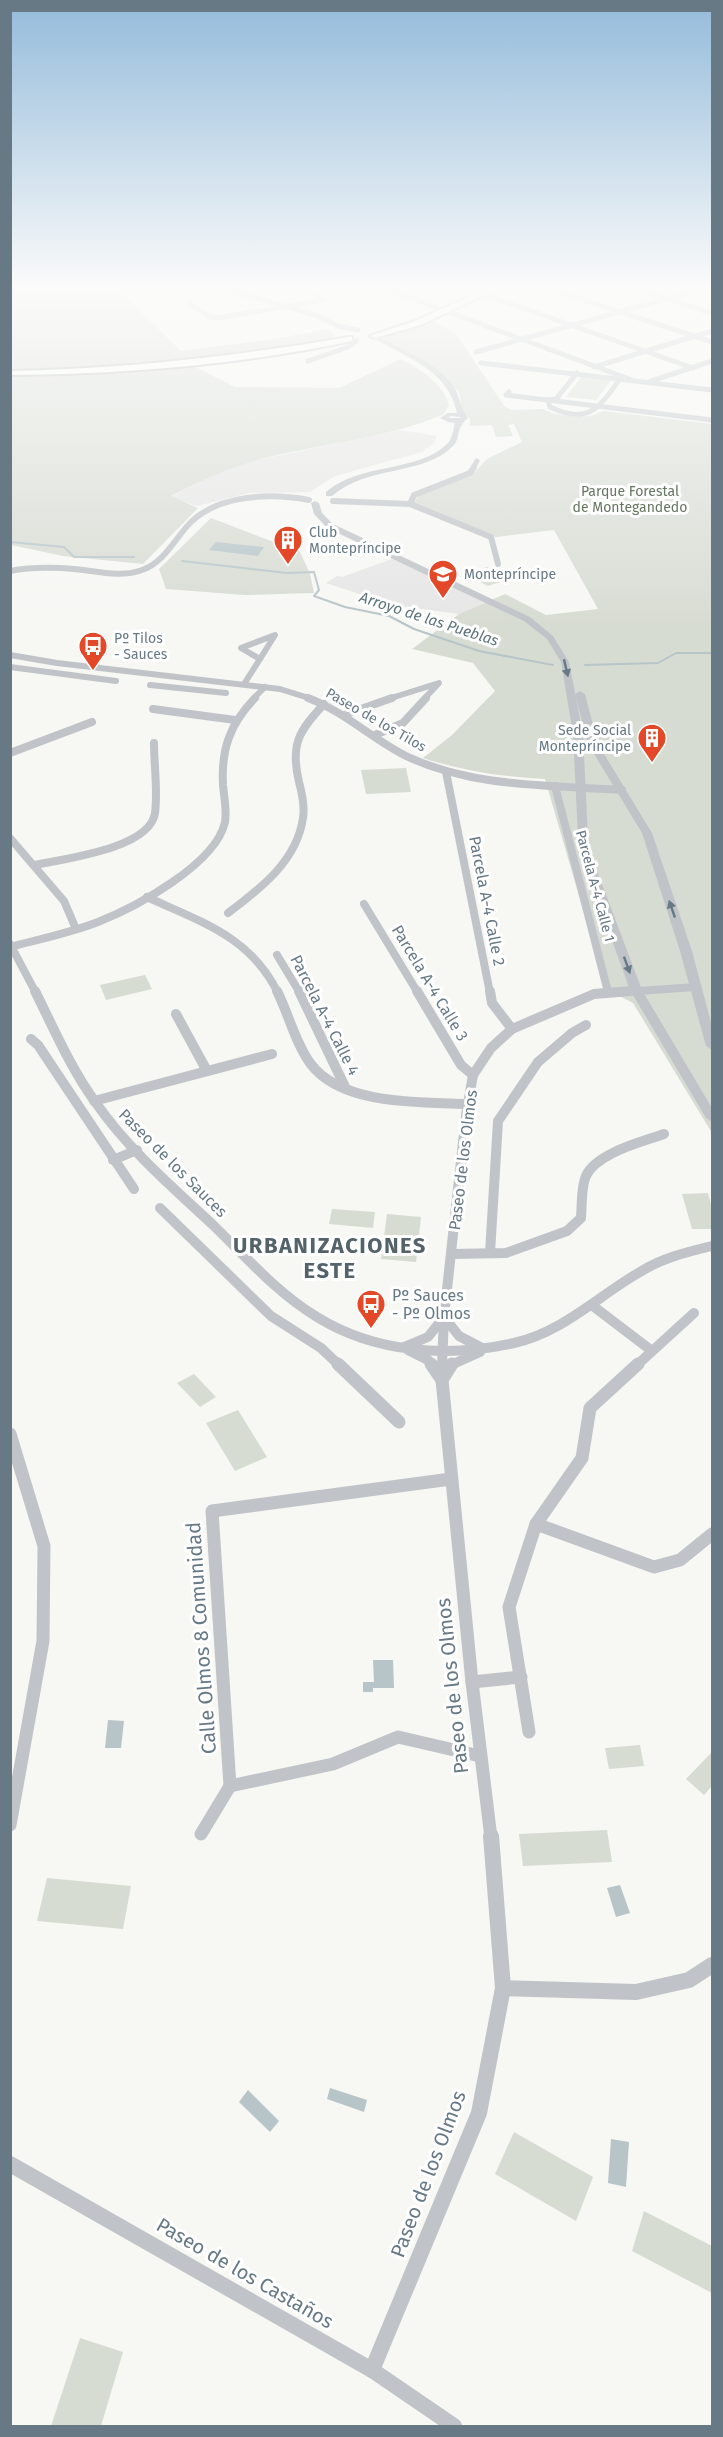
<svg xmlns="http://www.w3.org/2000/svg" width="723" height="2437" viewBox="0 0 723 2437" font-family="'Fira Sans',sans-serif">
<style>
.built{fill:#e5e6e5}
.green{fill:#d7dcd3}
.water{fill:#b7c5c8}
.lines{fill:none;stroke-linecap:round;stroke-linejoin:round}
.stream{stroke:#b7c5c8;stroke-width:2}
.primary-casing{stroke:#b3b8bc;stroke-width:4}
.minor-far5{stroke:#c0c4c8;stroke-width:5}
.minor-far4{stroke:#c0c4c8;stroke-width:6}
.minor-far3{stroke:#c0c4c8;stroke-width:8}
.minor-far2{stroke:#c0c4c8;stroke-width:10}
.minor-far1{stroke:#c0c4c8;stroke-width:13}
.minor{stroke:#c0c4c8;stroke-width:16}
.tertiary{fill:#c0c4c8;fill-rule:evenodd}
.primary{fill:#fff;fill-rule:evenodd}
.oneway{fill:#667985}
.labels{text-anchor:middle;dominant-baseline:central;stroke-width:6;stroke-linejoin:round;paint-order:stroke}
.far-park-label{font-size:14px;fill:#667761;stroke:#fff}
.far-poi-label{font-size:14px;fill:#667985;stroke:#fff;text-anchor:start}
.far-street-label{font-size:14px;fill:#667985;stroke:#fff}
.far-water-label{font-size:15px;font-style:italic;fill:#5d747a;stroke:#fff}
.street-label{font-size:16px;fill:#667985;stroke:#fff}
.poi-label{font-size:16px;fill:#667985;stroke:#fff;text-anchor:start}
.near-street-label{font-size:20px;fill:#667985;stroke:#fff}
.district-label{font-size:22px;font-weight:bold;letter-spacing:1.5px;fill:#54626a;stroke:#fff}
</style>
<rect width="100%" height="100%" fill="#f7f7f4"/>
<g class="built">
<path d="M400,430L437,436L434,443L422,452L335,476L310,492L249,493L197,506L171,497L227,468L243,463Z"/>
<path d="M392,559L486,602L459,614L393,605L326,583L337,576L342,577Z"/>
</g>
<g class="green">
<path d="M11,285H113L181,351L274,339L328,329L335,334L331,338L320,342C217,358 115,369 11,370Z"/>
<path d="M431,319L456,334L505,407L512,410L543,409L555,414L576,417L591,416L604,411L712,424V1133L633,1003L606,989L545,779C503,777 463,771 423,758L452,735L495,691L473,663L412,649L459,614L505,594L546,615L598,609L554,530L496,537L436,515L413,503L419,495L473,474L487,459L522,442L514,424L508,425L513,436L496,437L492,425L470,426V419L463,412L459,392L423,362L382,339C387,333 420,324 431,319Z"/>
<path d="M401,359C420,369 443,383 449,405L444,414C388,438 325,443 265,458C231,466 202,481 171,496L198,508L143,564L63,556L11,545V376L191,365L235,387L339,388Z"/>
<path d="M583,375L612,379L596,400L566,397Z"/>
<path d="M211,518L300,552L310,574L314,593L245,595L166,589L159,569Z"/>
<path d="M487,567L501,574L494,577L503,581L488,586L465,574Z"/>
<path d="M406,768L411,792L366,794L361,770Z"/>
<path d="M145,975L152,989L106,1000L100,985Z"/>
<path d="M708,1193L712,1208V1229H692L682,1194Z"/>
<path d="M332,1209L375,1212L373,1228L329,1224Z"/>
<path d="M387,1214L421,1217L416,1262L381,1259Z"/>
<path d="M194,1374L216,1397L200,1407L177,1383Z"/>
<path d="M238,1410L267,1457L235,1471L206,1423Z"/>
<path d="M640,1745L644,1766L609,1769L605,1748Z"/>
<path d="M712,1752V1786L704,1795L686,1779Z"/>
<path d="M607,1830L612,1862L523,1866L519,1834Z"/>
<path d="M47,1878L131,1886L123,1929L37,1921Z"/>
<path d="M514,2132L593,2177L576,2221L495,2174Z"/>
<path d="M644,2211L712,2246V2293L632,2251Z"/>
<path d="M80,2338L123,2352L101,2426H51Z"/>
</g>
<g class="water">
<path d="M216,542L264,547L258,556L209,550Z"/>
<path d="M373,1660H393L394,1688H373V1692H363V1682H374Z"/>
<path d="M108,1720L124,1721L121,1748H105Z"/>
<path d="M620,1885L630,1913L616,1917L607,1888Z"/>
<path d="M330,2088L367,2100L364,2112L327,2099Z"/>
<path d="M248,2090L279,2121L270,2132L239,2102Z"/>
<path d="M611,2139L629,2142L626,2187L608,2183Z"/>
</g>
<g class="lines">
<g class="stream">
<path d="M10,542L64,547L74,557H134"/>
<path d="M182,561L287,573L314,572L319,590L314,596L345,607L389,616L414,629L479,651L553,665"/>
<path d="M585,665L658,663L676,653H712"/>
</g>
<g class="primary-casing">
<g id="primary">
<path d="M495,285H504L421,325L374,338L370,336L415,321Z"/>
<path d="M349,337H352V341C240,365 124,374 10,375V371C125,369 237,356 349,337Z"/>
</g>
</g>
<g class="minor-far5">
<path d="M211,285L316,315L338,326L358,330"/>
<path d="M457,285L693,368"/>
<path d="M538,285L712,342"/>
<path d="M623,285L712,313"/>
<path d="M378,286L632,380"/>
<path d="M189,303L210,317L219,318L324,300L297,285"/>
<path d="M476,352L712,286"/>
<path d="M308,361L348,347L357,340"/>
<path d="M481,363L712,390"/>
<path d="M594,367L712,331"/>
<path d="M577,373L556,399L548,400L550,407C588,425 598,409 620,379"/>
<path d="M651,381L712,361"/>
<path d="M509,392L506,395L712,420"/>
<path d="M473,468L477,461"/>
</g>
<g class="minor-far4">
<path d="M474,467L470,473L414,495L410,504L491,537L498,564"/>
<path d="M333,501L410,504"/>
<path d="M10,571C31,567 52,567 74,569C96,571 121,578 142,570C165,562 175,538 191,522C220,494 272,493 309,500"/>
<path d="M275,635L260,659L241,648Z"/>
<path d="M10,655L57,663L280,689L312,699"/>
<path d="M10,667L116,681"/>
<path d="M244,684L260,659"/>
<path d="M150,685L226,693"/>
<path d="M253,699L265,687"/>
<path d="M388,699L439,683L424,699"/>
</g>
<g class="minor-far3">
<path d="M308,698C345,712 372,739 406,756C474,788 549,785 622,790"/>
<path d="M153,709L235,720"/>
<path d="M344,715L392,698"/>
<path d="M375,735L403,723L426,698"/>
<path d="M10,753L92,722"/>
<path d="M446,772L490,993"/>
<path d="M555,786L608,992"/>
<path d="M10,838L64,901L76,929"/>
<path d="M35,865C62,859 150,849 155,813C158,791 154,766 154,743"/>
<path d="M147,897C201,922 250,936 278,993"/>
<path d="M364,904L418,993"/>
<path d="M228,913C260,889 297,861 303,818C305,806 302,793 299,782C290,744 299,731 324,704"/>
<path d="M10,944L36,993"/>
<path d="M10,947C40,939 70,933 98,922C136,907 216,864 225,822C227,810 224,797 223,785C221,749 230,724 255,698"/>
<path d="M277,955L300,993"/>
<path d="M610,993L696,987"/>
</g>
<g class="minor-far2">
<path d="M35,991C54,1029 71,1069 96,1103C128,1149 171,1186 212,1224C245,1256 277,1293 317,1317C375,1353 448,1358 514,1343C563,1332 598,1296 640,1272C662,1258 687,1252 712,1246"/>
<path d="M277,991C289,1015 295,1042 310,1063C341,1106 422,1102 468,1104"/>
<path d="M299,991L346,1089"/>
<path d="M417,991L461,1065L473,1075"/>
<path d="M490,991L492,1003L512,1029"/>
<path d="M176,1014L207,1071"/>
<path d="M31,1039L38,1045L134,1189"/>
<path d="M94,1101L272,1054"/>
<path d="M113,1160L137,1150"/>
<path d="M160,1208L271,1316L321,1348L339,1365"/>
<path d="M490,1253L498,1121L538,1062L572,1033L586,1025"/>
<path d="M452,1254L506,1253L567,1231L581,1218C582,1205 581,1187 586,1176C596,1153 642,1142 664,1134"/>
<path d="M593,1306L652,1351"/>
<path d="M404,1347L428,1337L444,1317L459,1336L482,1348"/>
<path d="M408,1350L428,1360L432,1365"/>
<path d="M442,1365L444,1317L466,1115L473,1075L491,1048L512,1029L594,994L632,991"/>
<path d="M451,1365L480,1352"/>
<path d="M637,1365L694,1313"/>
</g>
<g class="minor-far1">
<path d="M338,1364L399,1422"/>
<path d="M431,1364L442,1380L452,1364"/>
<path d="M443,1364L442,1380L472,1682L491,1838"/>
<path d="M10,1434L44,1546L43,1641L10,1825"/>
<path d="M536,1524L654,1567L680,1560L712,1534"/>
<path d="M472,1682L521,1677"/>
<path d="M529,1732L509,1607L536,1524L582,1458L590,1408L638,1364"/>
<path d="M230,1786L212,1511L451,1479"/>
<path d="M201,1834L230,1786L333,1764L398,1737L480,1756"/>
</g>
<g class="minor">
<path d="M503,1988L636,1992L689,1980L712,1965"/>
<path d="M10,2164L372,2370L454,2426"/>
<path d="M372,2370L479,2113L503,1988L491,1836"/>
</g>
<g class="tertiary">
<path d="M372,335H376C401,350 434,361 452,384C460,395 460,408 468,418C466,420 463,422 462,425C457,431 459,441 453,446C424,476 367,465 332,496H326V492C361,462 417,473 447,444C452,440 453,430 455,423L448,422L440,418L448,413H457C448,369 406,358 372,337ZM451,416L460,417L461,418H448Z"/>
<path d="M315,501L319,503L322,513L333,524L530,617L553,636L569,662L583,734L588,838L594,863L642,990L712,1108V1122L706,1118L630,990L584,863L578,838L573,734L561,662L547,639L524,621L327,528L314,514L311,503Z"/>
<path d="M580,691L585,694L598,744L652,833L692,951L712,1026V1050L706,1046L680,951L642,833L588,744L575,694Z"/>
</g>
<use href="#primary" class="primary"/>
</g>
<defs><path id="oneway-solid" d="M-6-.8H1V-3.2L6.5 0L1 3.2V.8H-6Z" transform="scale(1.5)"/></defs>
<g class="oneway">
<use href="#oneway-solid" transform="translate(566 668) rotate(77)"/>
<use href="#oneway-solid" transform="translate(672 909) rotate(-109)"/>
<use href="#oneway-solid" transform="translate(627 965) rotate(70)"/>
</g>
<linearGradient id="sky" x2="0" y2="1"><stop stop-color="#94bbdb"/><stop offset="0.46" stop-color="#fbfbfa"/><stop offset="1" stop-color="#fbfbfa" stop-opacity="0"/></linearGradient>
<rect width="723" height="626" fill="url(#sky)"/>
<defs>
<g id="building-pin" transform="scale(1.5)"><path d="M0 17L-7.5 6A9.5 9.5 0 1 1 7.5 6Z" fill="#e34828" stroke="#fff"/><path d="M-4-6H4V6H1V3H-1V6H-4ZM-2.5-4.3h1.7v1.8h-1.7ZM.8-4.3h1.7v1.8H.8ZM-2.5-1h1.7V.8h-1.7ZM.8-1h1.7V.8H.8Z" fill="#fff"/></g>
<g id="school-pin" transform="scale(1.5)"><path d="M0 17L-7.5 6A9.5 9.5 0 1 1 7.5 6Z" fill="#e34828" stroke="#fff"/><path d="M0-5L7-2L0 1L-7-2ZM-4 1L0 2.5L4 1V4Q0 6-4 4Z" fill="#fff"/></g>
<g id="bus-pin" transform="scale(1.5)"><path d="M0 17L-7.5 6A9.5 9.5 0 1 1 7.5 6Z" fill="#e34828" stroke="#fff"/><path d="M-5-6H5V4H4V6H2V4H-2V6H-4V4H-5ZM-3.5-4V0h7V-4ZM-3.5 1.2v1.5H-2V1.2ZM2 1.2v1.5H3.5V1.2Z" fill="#fff"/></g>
</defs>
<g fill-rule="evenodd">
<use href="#building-pin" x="288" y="540"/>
<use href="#school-pin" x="443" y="574"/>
<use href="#bus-pin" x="93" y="646"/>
<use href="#building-pin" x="652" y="738"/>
<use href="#bus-pin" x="371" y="1304"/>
</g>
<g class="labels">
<g class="far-park-label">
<text x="630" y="491">Parque Forestal<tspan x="630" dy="16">de Montegandedo</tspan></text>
</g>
<g class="far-poi-label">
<text x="309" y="532">Club<tspan x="309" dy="16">Montepríncipe</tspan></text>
<text x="464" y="574">Montepríncipe</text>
<text x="114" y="638">Pº Tilos<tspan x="114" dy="16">- Sauces</tspan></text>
<text x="631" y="730" text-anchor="end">Sede Social<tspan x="631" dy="16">Montepríncipe</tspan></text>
</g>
<g class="far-street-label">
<text transform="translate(376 720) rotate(30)">Paseo de los Tilos</text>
<text transform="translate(595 886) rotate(75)">Parcela A-4 Calle 1</text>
</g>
<g class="far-water-label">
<text transform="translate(429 619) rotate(18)">Arroyo de las Pueblas</text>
</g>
<g class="street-label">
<text transform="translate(487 901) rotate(79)">Parcela A-4 Calle 2</text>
<text transform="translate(430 983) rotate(59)">Parcela A-4 Calle 3</text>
<text transform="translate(325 1015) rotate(63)">Parcela A-4 Calle 4</text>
<text transform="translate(463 1160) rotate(-83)">Paseo de los Olmos</text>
<text transform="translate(173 1163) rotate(45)">Paseo de los Sauces</text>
</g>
<g class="poi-label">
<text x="392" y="1295">Pº Sauces<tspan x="392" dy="18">- Pº Olmos</tspan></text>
</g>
<g class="near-street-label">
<text transform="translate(201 1638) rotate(-94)">Calle Olmos 8 Comunidad</text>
<text transform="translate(452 1686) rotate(-96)">Paseo de los Olmos</text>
<text transform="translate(428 2174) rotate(-69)">Paseo de los Olmos</text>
<text transform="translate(245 2273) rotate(30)">Paseo de los Castaños</text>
</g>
<g class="district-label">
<text x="330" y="1245">URBANIZACIONES<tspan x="330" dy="25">ESTE</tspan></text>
</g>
</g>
<rect width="723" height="2437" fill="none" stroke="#667985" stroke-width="24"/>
</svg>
